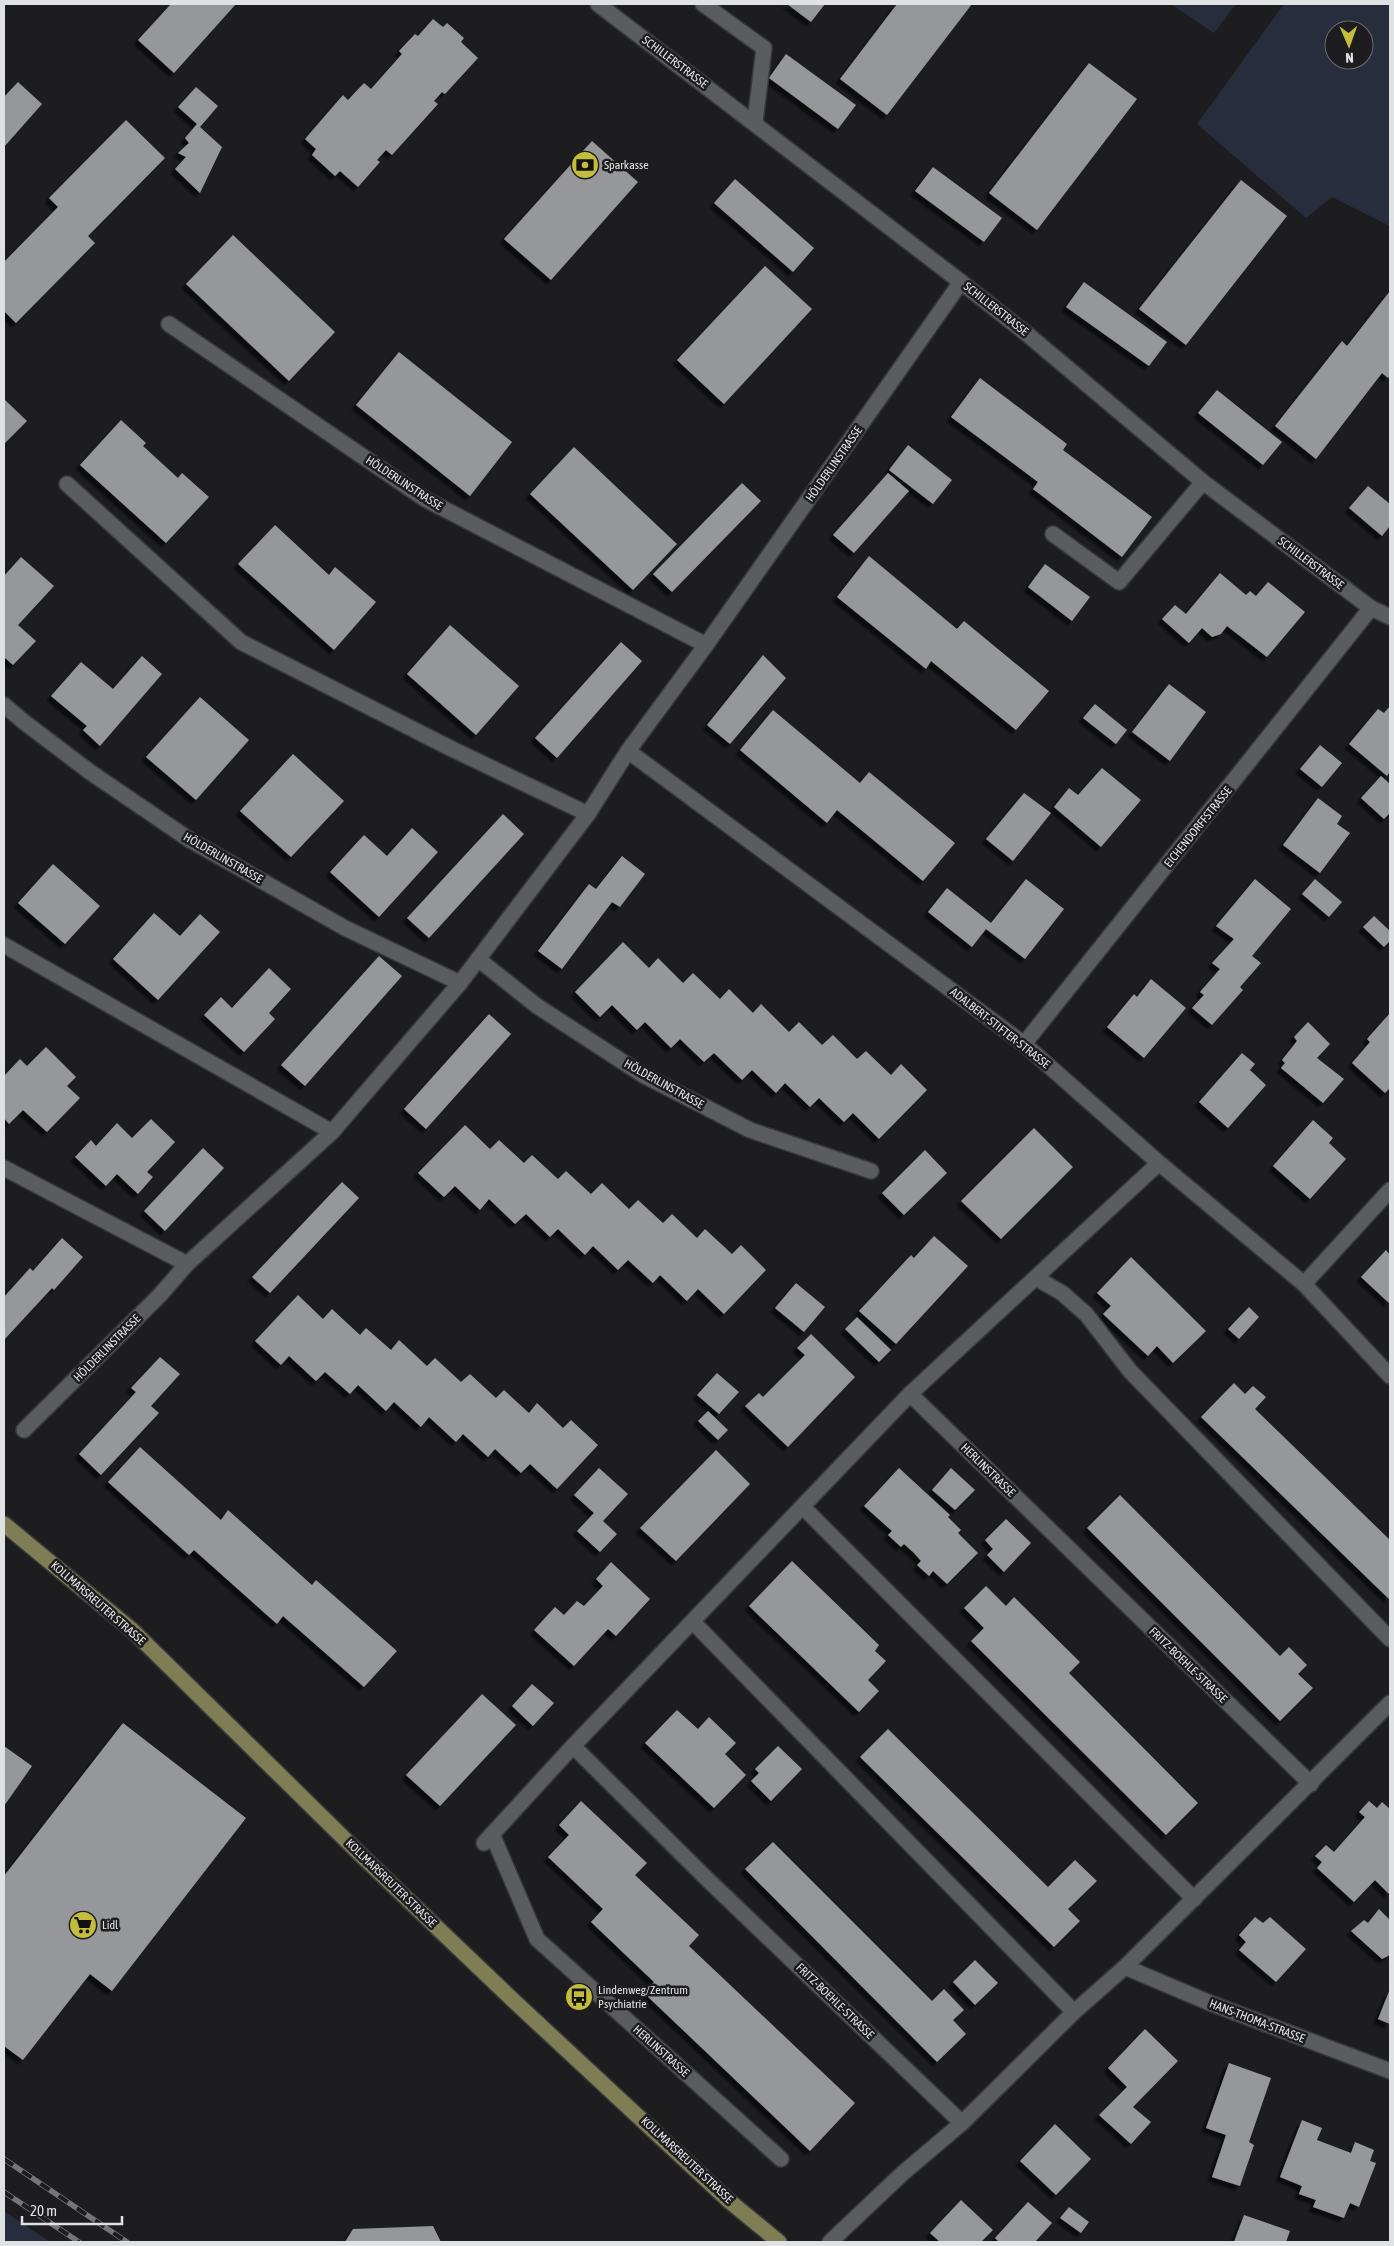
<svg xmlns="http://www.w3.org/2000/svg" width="1394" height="2246" viewBox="0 0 1394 2246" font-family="'Asap Condensed',sans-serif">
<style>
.green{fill:#282d3d;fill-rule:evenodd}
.building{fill:#96979a;filter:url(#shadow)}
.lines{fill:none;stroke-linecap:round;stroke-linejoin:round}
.minor-casing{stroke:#37383a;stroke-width:18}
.major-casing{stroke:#37383a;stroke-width:18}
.minor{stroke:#5b5c5f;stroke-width:15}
.major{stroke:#7f7d54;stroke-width:15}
.rail-casing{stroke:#767679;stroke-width:5.5}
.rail{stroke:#1d1d20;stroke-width:4;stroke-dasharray:11;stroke-linecap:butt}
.labels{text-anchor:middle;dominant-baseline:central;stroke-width:5;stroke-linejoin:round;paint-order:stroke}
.street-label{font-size:12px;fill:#e0e1e3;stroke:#1d1d20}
.poi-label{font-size:12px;fill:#e0e1e3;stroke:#1d1d20;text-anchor:start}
</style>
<defs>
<filter id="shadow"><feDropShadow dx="-4.5" dy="4.5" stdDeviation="1" flood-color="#0009"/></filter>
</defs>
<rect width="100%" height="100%" fill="#1d1d20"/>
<g class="green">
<path d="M1171,4H1236L1214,33Z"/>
<path d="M1284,4H1390V226L1332,197L1306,218L1197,124ZM1334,30H1364V60H1334Z"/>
<path d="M4,2211L50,2242H4Z"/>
</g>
<g class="building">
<path d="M171,4H236L174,73L138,40Z"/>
<path d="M787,4H825L811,22Z"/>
<path d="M897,4H972L887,115L840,79Z"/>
<path d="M433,19L443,27L447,23L464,38L461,42L478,58L445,94L442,92L434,101L438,104L392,155L386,150L377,160L380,162L358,187L340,171L335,176L312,155L316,149L305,139L343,95L348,100L364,83L371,89L402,54L399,51L415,34L418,36Z"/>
<path d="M786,54L856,105L838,129L769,78Z"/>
<path d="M1089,63L1137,99L1037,230L989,193Z"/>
<path d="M18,82L42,104L4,147V97Z"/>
<path d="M196,87L218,106L200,127L222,147L200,193L175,169L186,157L178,153L189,143L185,138L197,124L178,107Z"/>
<path d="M126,120L165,158L88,236L95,243L16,323L4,311V262L58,207L49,198Z"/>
<path d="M592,141L638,182L551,280L504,239Z"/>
<path d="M933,167L1002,218L984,242L915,191Z"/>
<path d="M735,179L814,248L793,272L714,203Z"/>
<path d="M1241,180L1287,216L1186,345L1139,309Z"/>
<path d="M233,235L335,332L289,381L186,284Z"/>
<path d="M765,266L812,309L724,404L677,360Z"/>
<path d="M1084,282L1167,342L1149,366L1066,307Z"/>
<path d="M1390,291V375L1388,378L1382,373L1316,459L1275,426L1342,341L1347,346Z"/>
<path d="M399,352L512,442L470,496L356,405Z"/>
<path d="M980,378L1067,444L1063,450L1152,517L1122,557L1033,489L1038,482L951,417Z"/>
<path d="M1217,390L1282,442L1263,465L1198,413Z"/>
<path d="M4,399L27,421L4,444Z"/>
<path d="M121,420L146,443L143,446L178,478L182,473L209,497L166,543L80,465Z"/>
<path d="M908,445L952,480L933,504L889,470Z"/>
<path d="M574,447L677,544L633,590L530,494Z"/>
<path d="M888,473L909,491L854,553L833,535Z"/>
<path d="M742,483L761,501L672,592L653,574Z"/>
<path d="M1368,486L1390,504V526L1382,536L1349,508Z"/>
<path d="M275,525L329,575L335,567L376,602L334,650L238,564Z"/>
<path d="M869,556L957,629L964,621L1049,691L1016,730L931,661L926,669L837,597Z"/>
<path d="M21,557L54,586L18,625L36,641L13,665L4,657V576Z"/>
<path d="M1045,564L1090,597L1072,621L1028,587Z"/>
<path d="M1220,573L1246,595L1250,591L1256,596L1268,582L1305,612L1267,657L1227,626L1221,634L1212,637L1202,628L1189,643L1162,619L1175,605L1186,614Z"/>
<path d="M450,625L519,686L476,735L407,674Z"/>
<path d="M621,642L642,661L557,758L535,738Z"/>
<path d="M763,655L786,678L730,744L707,725Z"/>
<path d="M142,656L162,674L100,746L83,730L87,726L51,696L81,662L113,689Z"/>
<path d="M1169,684L1206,712L1170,761L1132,732Z"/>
<path d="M200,697L249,740L196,800L146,757Z"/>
<path d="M1095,704L1127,730L1116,744L1083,718Z"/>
<path d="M1390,706V772L1387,776L1349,744L1378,709L1384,713Z"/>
<path d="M773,710L860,783L869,772L955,843L923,881L837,810L827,823L740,750Z"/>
<path d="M1320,745L1342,763L1322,787L1300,769Z"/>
<path d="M293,754L344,801L291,857L240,811Z"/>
<path d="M1102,768L1141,800L1101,847L1054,807L1069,788L1078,795Z"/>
<path d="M1381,776L1390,784V813L1384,819L1361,798Z"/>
<path d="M1024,793L1051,813L1013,861L986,839Z"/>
<path d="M1318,798L1342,816L1337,824L1350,833L1320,873L1283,845Z"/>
<path d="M503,814L524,834L429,938L407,918Z"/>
<path d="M412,828L438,852L379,917L330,872L364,835L387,856Z"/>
<path d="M622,856L645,874L620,907L612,902L562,969L538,951L589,884L596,889Z"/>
<path d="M53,864L100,906L65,944L18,903Z"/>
<path d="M1026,879L1064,909L1025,959L986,929L972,947L928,912L947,888L991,923Z"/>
<path d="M1255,879L1291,909L1252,956L1261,963L1240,987L1243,990L1212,1025L1192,1008L1204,995L1200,992L1220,969L1212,963L1234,939L1216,926Z"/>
<path d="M1315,879L1342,902L1329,917L1302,894Z"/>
<path d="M154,913L180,936L200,914L220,932L158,1000L113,959Z"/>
<path d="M1374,916L1390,931V941L1384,947L1363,927Z"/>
<path d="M623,942L649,968L658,958L683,983L693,973L720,999L729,989L753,1013L761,1004L789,1032L799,1022L822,1045L833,1035L857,1059L866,1051L891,1075L901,1064L927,1090L879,1139L853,1113L844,1122L819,1098L810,1107L785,1083L776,1093L752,1070L742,1080L714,1053L704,1062L680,1039L671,1048L645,1022L637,1030L612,1005L600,1017L575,992Z"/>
<path d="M379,956L402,976L305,1086L281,1065Z"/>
<path d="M269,968L291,989L269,1013L275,1019L244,1052L204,1015L221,997L232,1008Z"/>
<path d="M1151,979L1186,1008L1144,1058L1107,1027L1134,994L1137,997Z"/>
<path d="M1390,1013V1088L1385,1093L1352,1063L1370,1042L1367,1039Z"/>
<path d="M489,1014L511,1034L426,1129L404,1109Z"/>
<path d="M1308,1022L1330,1044L1317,1058L1344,1079L1323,1103L1281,1068L1285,1063L1282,1060L1297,1041L1294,1037Z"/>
<path d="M46,1047L76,1077L67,1086L80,1098L47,1132L23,1110L9,1124L4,1118V1076L20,1059L27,1066Z"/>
<path d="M1242,1053L1255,1064L1250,1070L1266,1085L1228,1128L1199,1102Z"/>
<path d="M151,1119L175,1142L147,1172L153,1177L138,1194L117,1174L106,1186L75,1157L91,1140L96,1146L117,1123L132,1138Z"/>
<path d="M1313,1120L1333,1138L1329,1143L1346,1159L1310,1199L1273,1166Z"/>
<path d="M465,1125L490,1149L499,1140L524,1163L532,1155L558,1179L566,1171L591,1194L602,1183L629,1209L638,1200L663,1223L672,1214L697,1238L705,1229L732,1254L741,1245L766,1270L724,1314L698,1289L687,1301L660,1275L653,1283L628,1260L618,1270L593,1246L585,1255L558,1229L550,1237L526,1214L515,1224L489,1199L480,1210L455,1186L444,1197L418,1173Z"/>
<path d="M1034,1128L1073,1167L1001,1239L961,1201Z"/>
<path d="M203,1148L224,1168L165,1231L144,1211Z"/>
<path d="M925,1150L947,1173L904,1215L882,1193Z"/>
<path d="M342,1182L359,1198L270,1293L252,1277Z"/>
<path d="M934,1236L968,1266L896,1344L859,1311L911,1255L914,1258Z"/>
<path d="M62,1238L83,1257L54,1290L52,1288L4,1340V1297L30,1268L33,1271Z"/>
<path d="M1386,1250L1390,1255V1304L1361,1277Z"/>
<path d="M1131,1257L1206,1331L1173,1363L1157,1346L1148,1356L1103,1314L1111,1306L1097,1293Z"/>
<path d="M796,1283L825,1307L804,1332L775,1308Z"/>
<path d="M298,1295L323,1319L332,1309L360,1335L366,1328L391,1350L399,1340L427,1366L435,1358L461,1382L470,1374L496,1398L504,1390L529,1413L537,1403L563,1428L571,1420L598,1445L557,1489L530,1464L521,1473L495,1449L488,1457L463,1434L456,1442L429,1417L421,1427L394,1402L386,1411L358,1385L350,1394L325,1372L316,1381L289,1356L281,1365L255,1341Z"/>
<path d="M1249,1307L1259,1317L1239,1339L1228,1329Z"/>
<path d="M857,1317L891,1350L879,1362L845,1329Z"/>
<path d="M811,1334L855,1377L788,1447L745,1406L759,1393L763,1397L805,1355L797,1348Z"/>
<path d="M160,1357L180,1374L151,1406L159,1413L101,1475L79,1454L136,1392L131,1388Z"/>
<path d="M717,1373L739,1392L719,1414L697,1395Z"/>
<path d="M1234,1383L1245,1394L1253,1386L1266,1397L1255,1409L1390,1540V1600L1201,1417Z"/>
<path d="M708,1411L728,1430L718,1440L698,1421Z"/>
<path d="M140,1447L221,1520L228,1510L312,1585L316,1580L397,1651L364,1687L283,1616L277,1624L194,1550L189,1555L108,1482Z"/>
<path d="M716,1450L750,1484L676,1561L640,1528Z"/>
<path d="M599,1468L628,1494L603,1521L617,1534L600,1552L577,1531L594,1513L574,1495Z"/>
<path d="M899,1468L950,1515L948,1517L961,1530L958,1533L978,1553L947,1584L933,1571L929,1576L917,1565L921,1561L914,1553L904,1544L901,1547L888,1535L892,1531L864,1506Z"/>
<path d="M951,1468L975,1490L955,1510L932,1490Z"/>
<path d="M1120,1495L1280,1656L1289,1647L1307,1665L1298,1674L1313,1688L1280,1721L1087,1528Z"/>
<path d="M1006,1519L1031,1543L1004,1572L987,1555L993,1549L985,1540Z"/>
<path d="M792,1561L879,1645L875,1651L886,1661L868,1680L879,1691L859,1712L749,1606Z"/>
<path d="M611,1562L650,1599L616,1636L608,1629L574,1666L534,1630L555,1607L564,1615L577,1601L584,1606L603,1586L596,1579Z"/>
<path d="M986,1586L1006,1606L1014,1597L1080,1662L1069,1673L1198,1803L1166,1835L971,1641L984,1628L964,1608Z"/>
<path d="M532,1684L554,1703L533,1726L512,1706Z"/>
<path d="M482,1694L516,1725L440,1806L406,1775Z"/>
<path d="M677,1710L698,1729L709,1717L736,1743L725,1754L746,1775L714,1808L645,1743Z"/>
<path d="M123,1723L246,1818L112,1991L90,1974L23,2060L4,2046V1876Z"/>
<path d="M888,1729L1048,1887L1075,1860L1097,1881L1068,1909L1080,1921L1054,1947L860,1757Z"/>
<path d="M4,1746L32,1766L4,1806Z"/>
<path d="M778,1746L802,1769L771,1801L751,1781L759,1773L755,1769Z"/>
<path d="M581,1801L647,1863L635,1875L699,1935L689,1946L855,2103L810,2151L644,1993L654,1982L591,1922L603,1909L548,1857L569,1835L559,1825Z"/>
<path d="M1369,1801L1377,1808L1382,1802L1390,1809V1895L1375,1880L1354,1902L1317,1868L1322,1862L1315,1856L1326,1845L1334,1852L1365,1817L1359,1812Z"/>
<path d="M773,1842L932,2001L944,1989L964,2010L953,2020L966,2034L937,2062L745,1869Z"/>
<path d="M1379,1909L1390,1920V1955L1382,1959L1351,1931L1364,1920L1368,1923Z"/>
<path d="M1255,1917L1263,1923L1270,1917L1306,1949L1276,1982L1239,1950L1246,1942L1239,1935Z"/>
<path d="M975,1960L998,1983L975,2005L953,1982Z"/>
<path d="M1390,1989V2024L1378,2019Z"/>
<path d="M1145,2029L1178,2061L1133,2107L1151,2122L1131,2144L1099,2115L1127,2087L1108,2068Z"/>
<path d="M1229,2063L1271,2078L1249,2142L1254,2145L1240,2186L1212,2177L1226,2135L1206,2128Z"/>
<path d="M1302,2120L1322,2128L1317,2140L1351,2153L1355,2142L1374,2150L1370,2161L1376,2163L1359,2207L1350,2203L1344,2218L1313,2207L1316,2200L1299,2194L1302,2186L1280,2177Z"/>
<path d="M1055,2124L1091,2159L1056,2195L1020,2161Z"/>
<path d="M961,2200L993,2230L981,2242H940L930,2233Z"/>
<path d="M1028,2202L1052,2223L1035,2242H999L995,2238Z"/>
<path d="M1069,2207L1089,2222L1081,2233L1060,2218Z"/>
<path d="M1244,2215L1290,2231L1286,2242H1234Z"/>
<path d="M433,2226L441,2242H345L353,2229Z"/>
</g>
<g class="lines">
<g class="minor-casing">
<g id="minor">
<path d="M598,4L961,282L1027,334L1203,482L1371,608L1390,617"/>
<path d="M703,4L764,48L755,122"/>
<path d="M169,324L425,499L706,645"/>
<path d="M67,484L241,642L452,749L588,814"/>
<path d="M1053,534L1119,582L1203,482"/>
<path d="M4,705L24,722L90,772L190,840L345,928L460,983"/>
<path d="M628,751L1024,1044L1159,1163L1304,1284L1390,1376"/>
<path d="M4,945L332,1132"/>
<path d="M478,959L537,1006L643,1075L750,1130L871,1171"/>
<path d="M1024,1044L1371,608"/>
<path d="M4,1168L187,1264"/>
<path d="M1036,1278L1062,1293L1086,1314L1130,1371L1390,1639"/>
<path d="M1304,1284L1390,1190"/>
<path d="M910,1394L1311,1784"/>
<path d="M24,1430L160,1295L187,1264L332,1132L460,983L588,814L628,751L706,645L961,282"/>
<path d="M803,1507L1194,1899"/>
<path d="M693,1622L1074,2012"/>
<path d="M573,1746L707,1879L962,2123"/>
<path d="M492,1834L537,1939L781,2159"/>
<path d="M484,1843L573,1746L910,1394L1159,1163"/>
<path d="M1125,1967L1210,2003L1390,2071"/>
<path d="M830,2242L903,2173L962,2123L1074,2012L1125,1967L1390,1703"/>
</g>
</g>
<g class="major-casing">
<path id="major" d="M4,1524L132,1630L362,1856L515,2002L728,2200L779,2242"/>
</g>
<use href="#minor" class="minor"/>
<use href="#major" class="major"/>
<g class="rail-casing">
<g id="rail">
<path d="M4,2159L127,2242"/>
<path d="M4,2192L79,2242"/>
</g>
</g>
<use href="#rail" class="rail"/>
</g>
<defs>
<g id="bank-disc" transform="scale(1.4375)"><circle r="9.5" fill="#c4bc3d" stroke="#1d1d20"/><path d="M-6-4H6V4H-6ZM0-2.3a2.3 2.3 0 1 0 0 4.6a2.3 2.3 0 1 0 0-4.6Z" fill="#111"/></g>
<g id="supermarket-disc" transform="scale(1.4375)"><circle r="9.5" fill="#c4bc3d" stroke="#1d1d20"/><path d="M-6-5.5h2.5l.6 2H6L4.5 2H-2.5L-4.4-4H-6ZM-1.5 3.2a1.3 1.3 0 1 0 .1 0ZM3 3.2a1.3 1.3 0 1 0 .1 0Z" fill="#111"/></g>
<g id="bus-disc" transform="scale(1.4375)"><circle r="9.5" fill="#c4bc3d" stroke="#1d1d20"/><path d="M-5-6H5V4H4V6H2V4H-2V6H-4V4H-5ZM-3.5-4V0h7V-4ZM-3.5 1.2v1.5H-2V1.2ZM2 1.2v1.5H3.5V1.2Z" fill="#111"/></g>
</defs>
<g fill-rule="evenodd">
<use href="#bank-disc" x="585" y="165"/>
<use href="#supermarket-disc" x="83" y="1925"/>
<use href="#bus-disc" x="579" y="1997"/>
</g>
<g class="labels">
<g class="street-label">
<text transform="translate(675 62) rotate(37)">SCHILLERSTRASSE</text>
<text transform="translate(996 309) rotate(38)">SCHILLERSTRASSE</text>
<text transform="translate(834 464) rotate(-55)">HÖLDERLINSTRASSE</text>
<text transform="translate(404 483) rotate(33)">HÖLDERLINSTRASSE</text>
<text transform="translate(1311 563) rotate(37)">SCHILLERSTRASSE</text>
<text transform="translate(1198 827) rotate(-51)">EICHENDORFFSTRASSE</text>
<text transform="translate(223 858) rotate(30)">HÖLDERLINSTRASSE</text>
<text transform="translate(1000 1028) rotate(38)">ADALBERT-STIFTER-STRASSE</text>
<text transform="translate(664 1084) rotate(29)">HÖLDERLINSTRASSE</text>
<text transform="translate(107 1348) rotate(-45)">HÖLDERLINSTRASSE</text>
<text transform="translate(988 1470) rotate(44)">HERLINSTRASSE</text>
<text transform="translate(98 1603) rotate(41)">KOLLMARSREUTER STRASSE</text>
<text transform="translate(1188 1665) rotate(44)">FRITZ-BOEHLE-STRASSE</text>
<text transform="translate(391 1883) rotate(44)">KOLLMARSREUTER STRASSE</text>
<text transform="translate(835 2001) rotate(44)">FRITZ-BOEHLE-STRASSE</text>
<text transform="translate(1257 2021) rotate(21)">HANS-THOMA-STRASSE</text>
<text transform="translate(661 2051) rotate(42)">HERLINSTRASSE</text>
<text transform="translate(687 2160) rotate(43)">KOLLMARSREUTER STRASSE</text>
</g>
<g class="poi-label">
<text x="604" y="165">Sparkasse</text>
<text x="102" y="1925">Lidl</text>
<text x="598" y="1990">Lindenweg/Zentrum<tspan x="598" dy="14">Psychiatrie</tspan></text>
</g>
</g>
<rect width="1394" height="2246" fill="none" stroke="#e0e1e3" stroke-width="10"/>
<g transform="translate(1349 45) rotate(178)"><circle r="24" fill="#1d1d20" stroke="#6b6b6e"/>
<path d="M0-4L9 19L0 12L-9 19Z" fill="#c4bc3d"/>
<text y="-8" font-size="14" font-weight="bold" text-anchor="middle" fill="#e0e1e3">N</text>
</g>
<path d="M22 2216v8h100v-8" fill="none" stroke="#e0e1e3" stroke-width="2.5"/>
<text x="30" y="2216" font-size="15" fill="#e0e1e3" stroke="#1d1d20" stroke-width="4" paint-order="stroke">20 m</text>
</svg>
